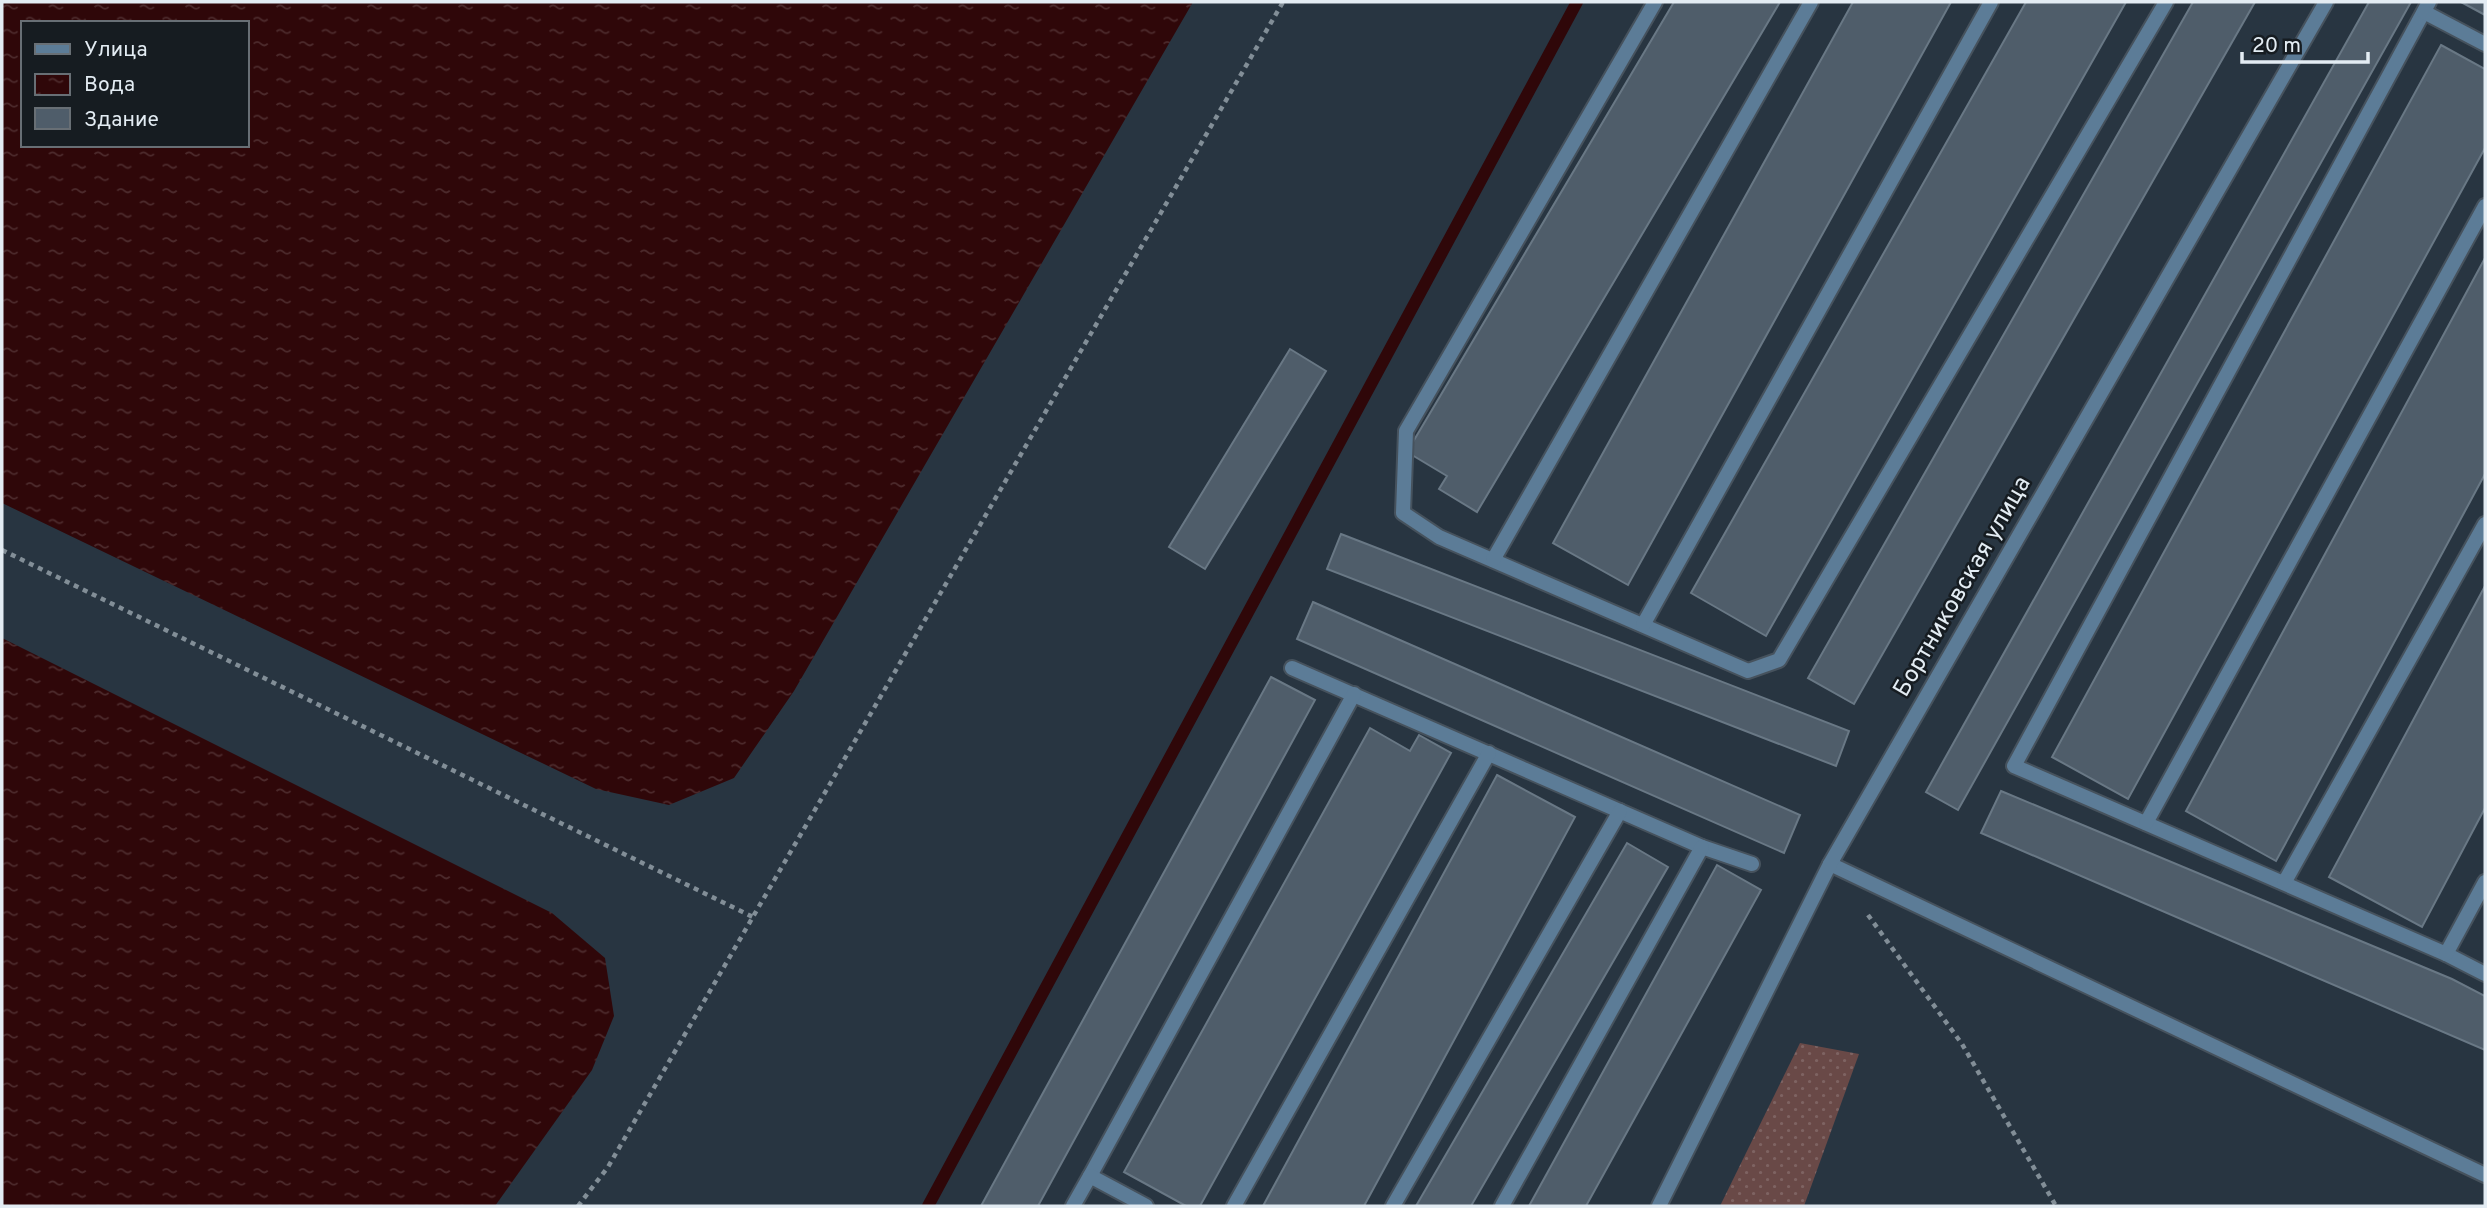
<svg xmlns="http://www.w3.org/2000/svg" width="2487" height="1208" viewBox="0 0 2487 1208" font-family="Overpass,sans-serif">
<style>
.grass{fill:url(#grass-dots)}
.water{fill:url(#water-ripples);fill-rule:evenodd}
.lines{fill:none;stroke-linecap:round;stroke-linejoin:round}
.stream{stroke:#2f0709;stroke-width:12}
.building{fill:#4f5d6a;stroke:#697885;stroke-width:2}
.service-casing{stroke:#46525d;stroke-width:18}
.minor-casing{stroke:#46525d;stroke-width:18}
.path{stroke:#828e97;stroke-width:4.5;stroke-dasharray:5 5;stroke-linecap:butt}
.service{stroke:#5c7c97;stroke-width:14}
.minor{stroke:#5c7c97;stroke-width:14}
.labels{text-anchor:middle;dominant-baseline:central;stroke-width:5;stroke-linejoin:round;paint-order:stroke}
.street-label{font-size:24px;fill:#e3ecf3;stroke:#161c21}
</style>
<defs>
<pattern id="grass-dots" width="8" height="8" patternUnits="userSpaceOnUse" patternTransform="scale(1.75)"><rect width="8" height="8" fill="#694947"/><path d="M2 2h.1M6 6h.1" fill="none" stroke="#7e6362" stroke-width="1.8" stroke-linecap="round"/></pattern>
<pattern id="water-ripples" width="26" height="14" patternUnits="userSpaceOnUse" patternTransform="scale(1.75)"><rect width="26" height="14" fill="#2f0709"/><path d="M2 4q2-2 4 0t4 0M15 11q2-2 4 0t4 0" fill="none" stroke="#4d2b2d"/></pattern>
</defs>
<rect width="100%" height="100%" fill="#283541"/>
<path class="grass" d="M1800,1043L1859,1054L1804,1206H1720Z"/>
<g class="water">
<path d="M2,2H1193L794,691L734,778L669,805L596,789L2,503ZM23,23H247V145H23Z"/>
<path d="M2,638L552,913L605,958L614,1016L592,1070L495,1206H6L2,1204Z"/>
</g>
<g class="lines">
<path class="stream" d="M928,1206L1577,2"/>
</g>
<g class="building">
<path d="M1674,2H1780L1477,512L1439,489L1447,476L1407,452Z"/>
<path d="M1853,2H1951L1628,585L1553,543Z"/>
<path d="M2026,2H2126L1766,636L1691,593Z"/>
<path d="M2193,2H2255L1854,704L1808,678Z"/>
<path d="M2369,2H2411L1958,810L1926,792Z"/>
<path d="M2461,2H2485V15Z"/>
<path d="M2441,45L2485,69V148L2128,799L2052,757Z"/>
<path d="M2485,258V474L2276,861L2186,811Z"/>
<path d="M1290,349L1326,371L1205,569L1169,547Z"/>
<path d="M1341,534L1849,731L1836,766L1327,569Z"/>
<path d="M2485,586V808L2422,927L2329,877Z"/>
<path d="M1313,602L1800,815L1784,853L1297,639Z"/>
<path d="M1271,677L1315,700L1038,1206H981Z"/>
<path d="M1370,728L1410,751L1419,735L1451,753L1200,1206H1186L1124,1172Z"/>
<path d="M1497,775L1575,817L1364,1206H1263Z"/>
<path d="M2001,791L2452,979L2485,996V1050L1981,833Z"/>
<path d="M1627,843L1668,867L1471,1206H1416Z"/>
<path d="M1717,865L1761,890L1586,1206H1529Z"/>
</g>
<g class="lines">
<g class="service-casing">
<g id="service">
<path d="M1655,2L1406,431L1403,513L1439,537L1748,671L1779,660L2166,2"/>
<path d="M2429,2L2014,766L2446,954L2485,974"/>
<path d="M2424,12L2485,44"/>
<path d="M1493,560L1811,2"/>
<path d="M1643,625L1991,2"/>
<path d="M1292,668L1702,847L1752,864"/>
<path d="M2146,823L2485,206"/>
<path d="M1830,864L2485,1175"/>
<path d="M2284,883L2485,524"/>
<path d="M2446,954L2485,882"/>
<path d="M1090,1176L1354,694"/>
<path d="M1073,1206L1090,1176L1146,1206"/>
<path d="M1234,1206L1489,753"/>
<path d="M1393,1206L1620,811"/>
<path d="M1502,1206L1702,847"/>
</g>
</g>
<g class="minor-casing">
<path id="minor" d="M1659,1206L1830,864L2326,2"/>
</g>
<g class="path">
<path d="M2,550L753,917"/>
<path d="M1868,915L1962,1044L2056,1206"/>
<path d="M578,1206L608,1167L1283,2"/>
</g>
<use href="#service" class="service"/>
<use href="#minor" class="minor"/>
</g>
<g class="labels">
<g class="street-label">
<text transform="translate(1963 587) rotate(-60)">Бортниковская улица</text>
</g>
</g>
<rect width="2487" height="1208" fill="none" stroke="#e3ecf3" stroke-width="7"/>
<rect x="21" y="21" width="228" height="126" fill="#161c21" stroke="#686f75" stroke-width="2"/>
<rect x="35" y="44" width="35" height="10" fill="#5c7c97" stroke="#686f75" stroke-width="2"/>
<text x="84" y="56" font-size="21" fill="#e3ecf3">Улица</text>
<rect x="35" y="74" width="35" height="21" fill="url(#water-ripples)" stroke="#686f75" stroke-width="2"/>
<text x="84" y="91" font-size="21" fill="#e3ecf3">Вода</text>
<rect x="35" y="108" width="35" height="21" fill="#4f5d6a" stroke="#686f75" stroke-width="2"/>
<text x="84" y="126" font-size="21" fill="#e3ecf3">Здание</text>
<path d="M2242 52v10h126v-10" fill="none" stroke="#e3ecf3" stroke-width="3.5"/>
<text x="2252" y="52" font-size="21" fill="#e3ecf3" stroke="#161c21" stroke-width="5" paint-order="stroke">20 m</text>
</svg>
